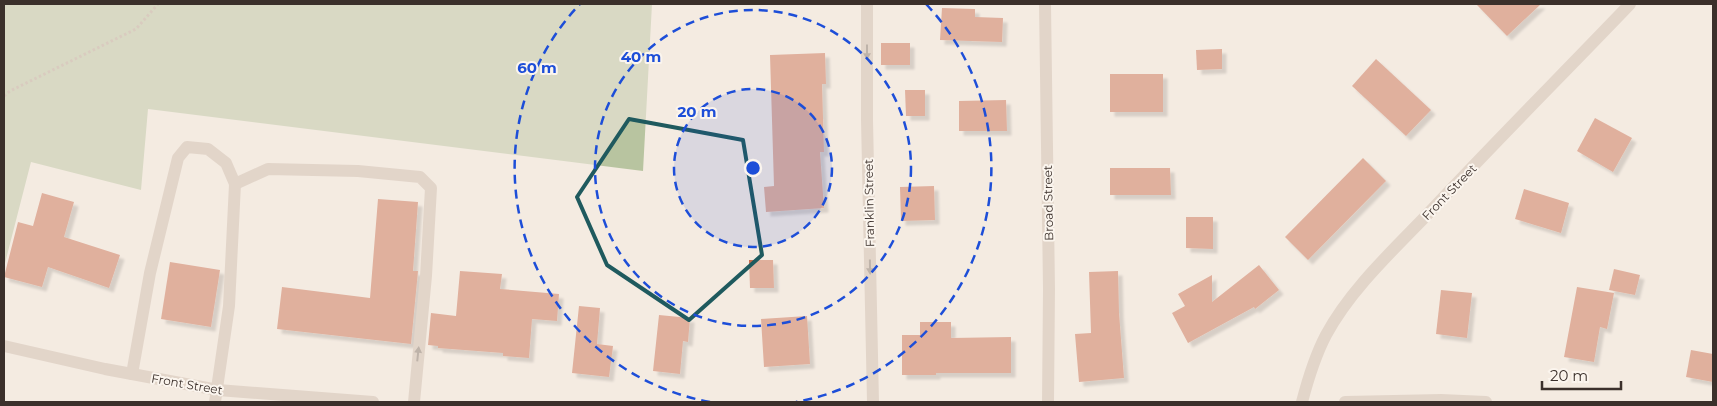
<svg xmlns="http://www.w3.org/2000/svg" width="1717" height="406" viewBox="0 0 1717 406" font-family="Montserrat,sans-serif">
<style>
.green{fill:#b8c4a0}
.building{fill:#c8694b;filter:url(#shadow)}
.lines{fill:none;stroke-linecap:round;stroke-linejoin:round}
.path{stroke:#b9a596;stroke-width:3;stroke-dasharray:2.5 2.5;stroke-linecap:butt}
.minor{stroke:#cdbbac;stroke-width:12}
.oneway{fill:#7d6f65}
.marked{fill:none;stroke:#1f5a5e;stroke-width:4;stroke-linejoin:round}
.ring{fill:none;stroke:#1d4ed8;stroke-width:2.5;stroke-dasharray:9 6}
.labels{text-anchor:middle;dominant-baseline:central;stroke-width:4;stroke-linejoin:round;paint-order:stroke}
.street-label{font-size:12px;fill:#3b302b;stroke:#fbf5ee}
.centre{fill:#1d4ed8;stroke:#fbf5ee;stroke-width:2.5}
.ring-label{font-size:15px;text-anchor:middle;font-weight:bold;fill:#1d4ed8;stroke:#fbf5ee;stroke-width:4;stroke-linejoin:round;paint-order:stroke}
</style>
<defs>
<filter id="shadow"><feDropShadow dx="4.5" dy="4.5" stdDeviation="1" flood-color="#0004"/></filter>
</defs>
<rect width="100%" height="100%" fill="#f4ebe1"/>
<path class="green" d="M4,4H652L643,171L148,109L141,190L31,162L4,267Z"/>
<g class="building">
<path d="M1476,4H1541L1507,36Z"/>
<path d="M942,8L975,9V17L1003,18L1002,42L940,40Z"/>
<rect x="881" y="43" width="29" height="22"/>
<path d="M1222,49V69L1197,70L1196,50Z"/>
<path d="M825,53L826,84H822L824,152H820L824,208L766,212L764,187L774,186L770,55Z"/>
<path d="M1376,59L1431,110L1406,136L1352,86Z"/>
<rect x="1110" y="74" width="53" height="38"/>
<path d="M905,90H925V116H906Z"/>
<path d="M1006,100L1007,131H959V101Z"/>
<path d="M1595,118L1632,138L1613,172L1577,151Z"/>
<path d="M1363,158L1386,181L1308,260L1285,237Z"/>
<path d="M1110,168H1170L1171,195H1110Z"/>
<path d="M934,186L935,220L901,221L900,187Z"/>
<path d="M1524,189L1569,203L1561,233L1515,219Z"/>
<path d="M42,193L74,202L64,237L120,255L109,288L48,267L42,287L4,277L18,222L33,226Z"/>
<path d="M378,199L418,202L413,271H418L411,344L277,329L282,287L370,298Z"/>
<path d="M1186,217H1213V249L1186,248Z"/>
<path d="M749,260H773L774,288H750Z"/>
<path d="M170,262L220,270L211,327L161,319Z"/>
<path d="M1259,265L1279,290L1255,309L1254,307L1188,343L1172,313L1185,306L1178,294L1212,275V302Z"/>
<path d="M1614,269L1640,275L1635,295L1609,290Z"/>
<path d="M460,271L502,274L500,289L559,294L557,321L532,319L529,358L503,356V353L438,348V346L428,345L431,313L456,316Z"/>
<path d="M1118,271L1119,313L1124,378L1079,382L1075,334L1091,333L1089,272Z"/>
<path d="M1577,287L1614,293L1607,329L1600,327L1594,362L1564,357Z"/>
<path d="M1441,290L1472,293L1467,338L1436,334Z"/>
<path d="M579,306L600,308L597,344L613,346L609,377L572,373Z"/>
<path d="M659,315L690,318L688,342L683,341L680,374L653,371Z"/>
<path d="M807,316L810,364L764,367L761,319Z"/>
<path d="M920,322H951V338L1011,337V373H936V375H902V335H920Z"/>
<path d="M1691,350L1713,354V382L1686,377Z"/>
</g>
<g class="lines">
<path class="path" d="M4,96L10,91L136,29L158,4"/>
<g class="minor">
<path d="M867,4V120L873,402"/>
<path d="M1045,4L1049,289L1048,402"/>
<path d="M4,346L105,369L218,390L373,402"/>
<path d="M132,374L150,273L178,158L187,147L208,149L226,163L235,184"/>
<path d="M215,402L229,306L235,184L268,169L358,171L420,177L431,188L426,276L414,402"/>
<path d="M1302,402C1308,379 1315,356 1326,335C1349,292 1389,254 1423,219C1491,146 1561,76 1630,4"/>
<path d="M1345,402L1441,400L1486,402"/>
</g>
</g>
<defs><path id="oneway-solid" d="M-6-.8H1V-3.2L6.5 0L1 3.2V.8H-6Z" transform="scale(1.25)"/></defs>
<g class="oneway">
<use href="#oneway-solid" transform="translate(867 52) rotate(90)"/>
<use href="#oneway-solid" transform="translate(870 267) rotate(89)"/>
<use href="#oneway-solid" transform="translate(418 354) rotate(-84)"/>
</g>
<path d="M0 0H1717V406H0ZM629,119L743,140L762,255L689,320L607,265L577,197Z" fill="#f4ebe1" fill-opacity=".55" fill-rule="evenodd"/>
<path class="marked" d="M629,119L743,140L762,255L689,320L607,265L577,197Z"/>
<circle cx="753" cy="168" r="79" fill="#1d4ed8" fill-opacity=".12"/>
<g class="ring">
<circle cx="753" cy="168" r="79"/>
<circle cx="753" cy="168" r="158"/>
<path d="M710 402A238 238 0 0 1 580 4M926 4A238 238 0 0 1 796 402"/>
</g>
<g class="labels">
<g class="street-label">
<text transform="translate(1449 192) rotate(-46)">Front Street</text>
<text transform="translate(869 203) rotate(-91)">Franklin Street</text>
<text transform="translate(1048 203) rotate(-91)">Broad Street</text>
<text transform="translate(187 384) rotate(10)">Front Street</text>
</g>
</g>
<circle cx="753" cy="168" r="8" class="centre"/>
<g class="ring-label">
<text x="641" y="62">40 m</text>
<text x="537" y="73">60 m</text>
<text x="697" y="117">20 m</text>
</g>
<rect width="1717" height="406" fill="none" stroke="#3b302b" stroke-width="10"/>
<path d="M1542 381v8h79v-8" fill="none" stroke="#3b302b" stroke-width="2.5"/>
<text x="1550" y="381" font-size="15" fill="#3b302b" stroke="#fbf5ee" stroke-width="4" paint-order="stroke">20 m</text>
</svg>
